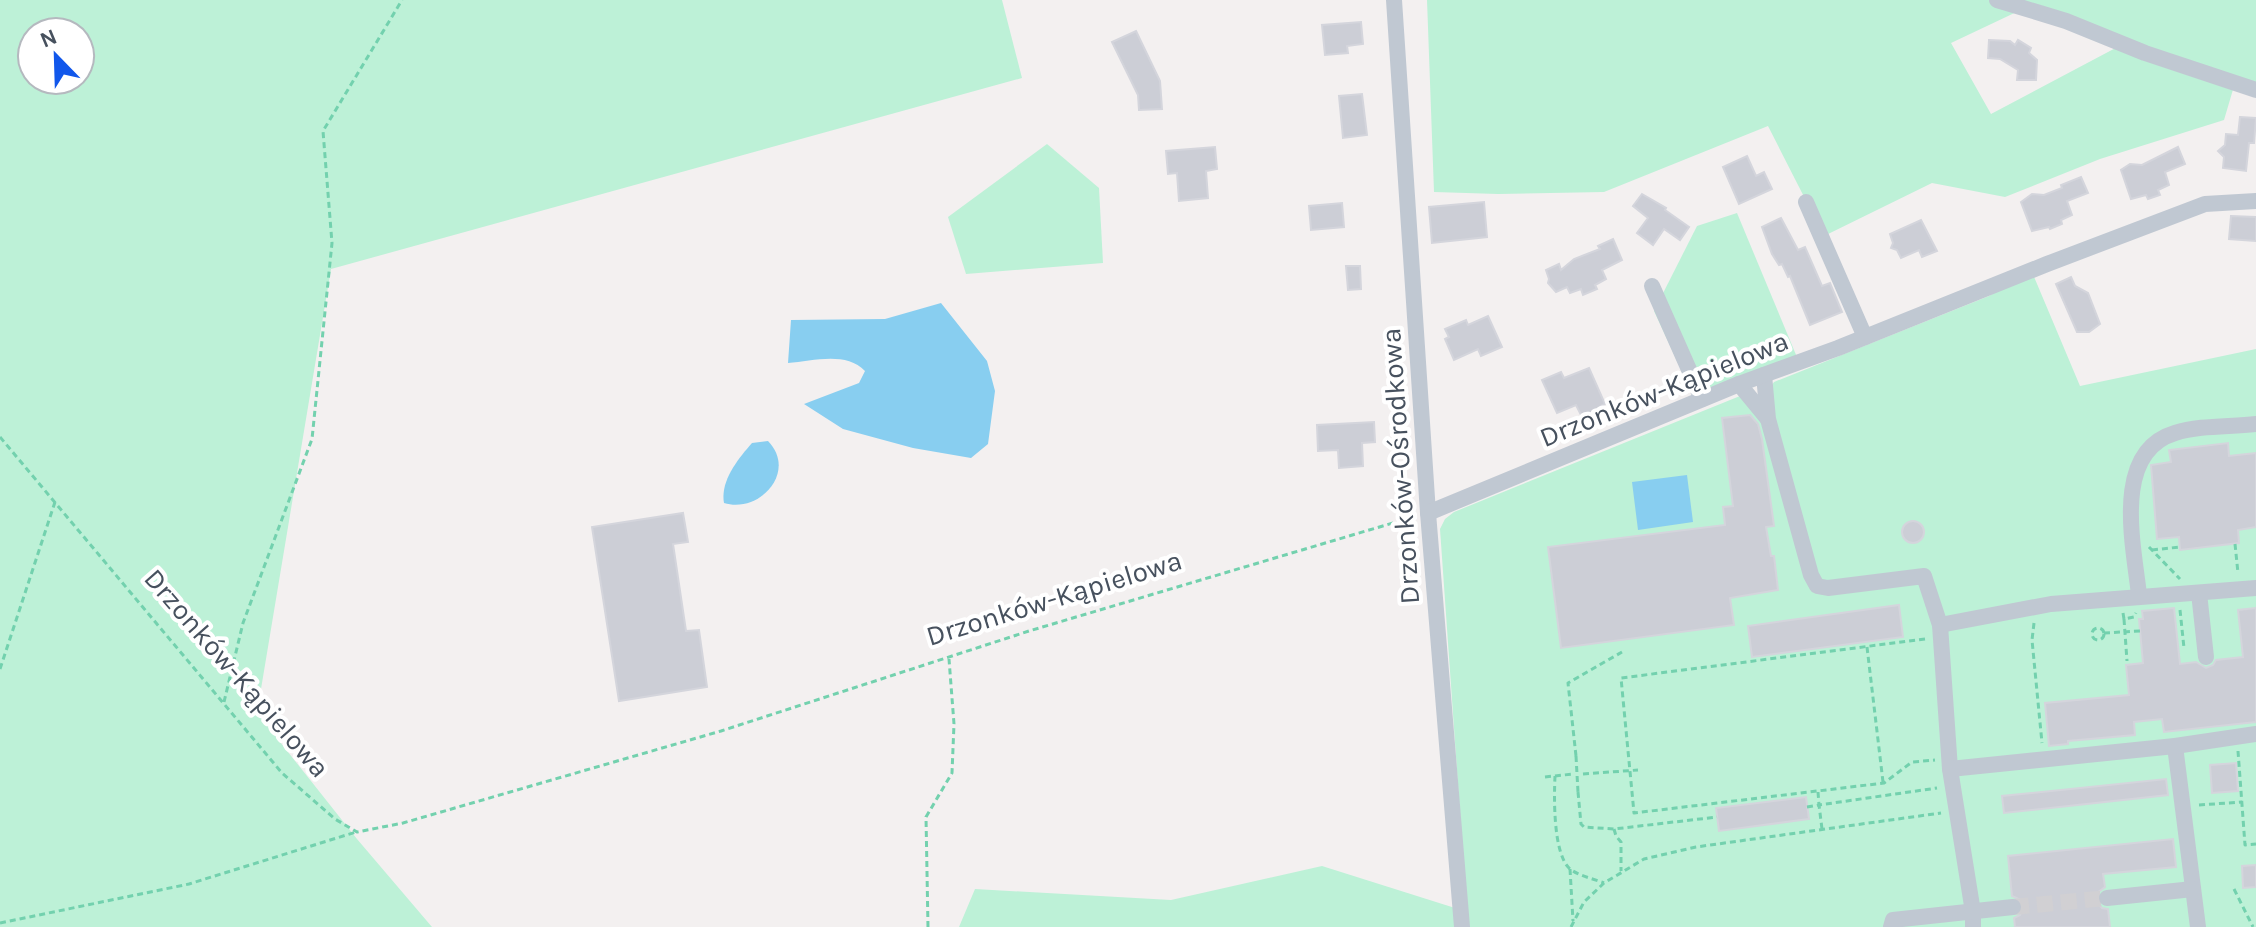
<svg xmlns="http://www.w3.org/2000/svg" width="2256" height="927" viewBox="0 0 2256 927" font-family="Karla,sans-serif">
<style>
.green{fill:#bdf1d7;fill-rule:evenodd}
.water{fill:#88cef0}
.building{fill:#ccced6;stroke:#d4d5dc;stroke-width:2}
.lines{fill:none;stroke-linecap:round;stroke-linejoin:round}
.minor-tunnel{stroke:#d1d0d3;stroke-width:16;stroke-dasharray:16 8;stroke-linecap:butt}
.path{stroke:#73d1ae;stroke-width:3;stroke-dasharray:6 4;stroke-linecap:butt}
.minor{stroke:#c0c8d2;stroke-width:16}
.path-bridge{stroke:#73d1ae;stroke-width:3;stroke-dasharray:6 4;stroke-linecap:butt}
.labels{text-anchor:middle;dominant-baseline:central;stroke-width:8;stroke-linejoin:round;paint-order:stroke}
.street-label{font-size:28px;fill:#47515e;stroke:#fff}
</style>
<rect width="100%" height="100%" fill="#f3f0f0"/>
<g class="green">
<path d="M0,0H1002L1022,78L331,269L257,713L357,839L432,927H0ZM32,32H80V80H32Z"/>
<path d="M1427,0H2256V85L2237,76L2224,120L2100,159L2005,197L1932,183L1824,236L1768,126L1604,192L1498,194L1434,192ZM2025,8L2125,43L1991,114L1951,43Z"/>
<path d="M1047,144L1099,188L1103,263L966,274L948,217Z"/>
<path d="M1737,213L1799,362L1696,402L1654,311L1697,226Z"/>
<path d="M2032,272L2080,386L2256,349V927H1468L1440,529L1445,519L1454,512L1740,396L1748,401L1770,388L1774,382L1989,296Z"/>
<path d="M1322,866L1455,908L1457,927H959L975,889L1171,900Z"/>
</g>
<g class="water">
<path d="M941,303L987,361L995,391L988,444L971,458L913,448L843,429L804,404L859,383L865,371C846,351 813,361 788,363L791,320L885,319Z"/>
<path d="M768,441C798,472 759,514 724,503C720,481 738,459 752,443Z"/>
<path d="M1687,475L1693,522L1638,530L1632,482Z"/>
</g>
<g class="building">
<path d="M1361,22L1363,44L1347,46L1348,53L1325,55L1322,25Z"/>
<path d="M1136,31L1160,81L1162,109L1139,110L1138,95L1112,42Z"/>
<path d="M1989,40L2010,41L2015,45L2018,40L2031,48L2029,53L2037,60L2036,80H2017L2018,70L2000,59L1988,58Z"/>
<path d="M1362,94L1367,135L1343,138L1339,96Z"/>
<path d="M2240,117L2256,118L2254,143H2249L2246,171L2223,168L2224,157L2218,151L2225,145L2226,134L2238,135Z"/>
<path d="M1215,147L1217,169L1206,171L1208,198L1179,201L1177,173L1168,174L1166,151Z"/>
<path d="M2178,147L2185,164L2165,172L2169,185L2158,190L2160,195L2148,199L2146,195L2131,199L2121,170L2130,164L2142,165Z"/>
<path d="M1747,156L1756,176L1764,172L1772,189L1739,204L1723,167Z"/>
<path d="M2081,177L2088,193L2067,201L2072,215L2061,220L2062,224L2050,229L2049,227L2032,231L2021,202L2032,194L2044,195L2062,188L2061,185Z"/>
<path d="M1642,194L1666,208L1665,210L1689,227L1680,240L1664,229L1653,245L1637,233L1648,218L1633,206Z"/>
<path d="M1484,202L1487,237L1432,243L1429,207Z"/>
<path d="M1342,203L1344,227L1311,230L1309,206Z"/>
<path d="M2231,216L2256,217V241L2229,239Z"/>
<path d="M1781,218L1798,250L1805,247L1822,286L1830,283L1842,312L1810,325L1790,276L1788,277L1782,264L1779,265L1772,254L1762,227Z"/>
<path d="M1921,220L1937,251L1922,257L1919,250L1901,258L1897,250L1891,248L1893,243L1890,234Z"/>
<path d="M1613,239L1622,260L1602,270L1606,279L1595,285L1597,289L1583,295L1581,289L1570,293L1567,287L1556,292L1548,283L1549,279L1546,270L1559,264L1561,270L1574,259L1600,249L1598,246Z"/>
<path d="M1346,266H1360L1361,289L1348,290Z"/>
<path d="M2071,277L2075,286L2088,293L2100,324L2089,332H2077L2056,284Z"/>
<path d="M1488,316L1502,347L1481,356L1478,349L1454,360L1445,339L1449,337L1445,329L1466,320L1468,325Z"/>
<path d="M1589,368L1605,404L1601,406L1597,419L1585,413L1581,415L1576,405L1557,413L1542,380L1561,372L1564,378Z"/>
<path d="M1750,415L1758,424L1762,439L1774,526L1766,527L1771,556H1774L1778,590L1730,598L1734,625L1561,648L1548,547L1725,525L1723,507L1733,506L1722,418Z"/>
<path d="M1374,422L1375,442L1362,443L1363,466L1339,468L1338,450L1318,451L1317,425Z"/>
<path d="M2228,443L2229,456L2256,453V527L2238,530L2239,543L2180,550L2179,537L2157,539L2151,465L2171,462L2169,450Z"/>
<path d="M683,513L688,542L673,544L686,631L699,630L707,687L619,701L592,527Z"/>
<circle cx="1913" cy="532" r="11"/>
<path d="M1899,605L1903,637L1752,657L1748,626Z"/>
<path d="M2174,608L2180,664L2196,662L2206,668L2213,665L2216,660L2243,657L2238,610L2256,608V722L2164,732L2162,719L2134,722L2135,735L2068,741V744L2049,746L2045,703L2129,695L2126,665L2143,663L2139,619H2143L2142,611Z"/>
<path d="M2236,763L2238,791L2212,793L2210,765Z"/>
<path d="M2166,779L2168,795L2004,813L2002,796Z"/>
<path d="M1806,797L1809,819L1719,831L1716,808Z"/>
<path d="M2173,839L2176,867L2103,874L2105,887L2097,893L2096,900L2102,908L2108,909L2110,927H2015L2014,918L2020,915L2024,907L2021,900L2012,896L2008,856Z"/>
<path d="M2256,865V887L2243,888L2242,866Z"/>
</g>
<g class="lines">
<path class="minor-tunnel" d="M2013,907L2107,898"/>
<g class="path">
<path d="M0,437L282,773L335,819L357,832L403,823L721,731L1029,631L1413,517"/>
<path d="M2235,544L2238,573"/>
<path d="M2149,547L2180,579"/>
<path d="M2152,550L2180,547"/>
<path d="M2180,610L2184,648"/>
<path d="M2123,613L2124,619L2134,617L2136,613"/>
<path d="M2124,619L2127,661"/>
<path d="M2034,623L2032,640L2042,743"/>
<circle cx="2098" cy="634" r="6"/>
<path d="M2104,633L2140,631"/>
<path d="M1925,639L1621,678L1634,813L1884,783L1912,762L1935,760"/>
<path d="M1867,647L1883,782"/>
<path d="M0,669L55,502"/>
<path d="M224,702L243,623L312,439L332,243L323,131L402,0"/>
<path d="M2238,751L2245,845L2256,844"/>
<path d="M1576,756L1568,683L1622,652"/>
<path d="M1583,774L1638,770"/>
<path d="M1555,776C1554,797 1553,852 1569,868C1576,875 1594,879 1604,883"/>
<path d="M1545,777L1573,774"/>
<path d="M1578,792L1581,824L1584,827L1614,829L1717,817"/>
<path d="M1818,792L1819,805L1937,788"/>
<path d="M2199,805L2242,802"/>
<path d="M1807,807L1819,805L1822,829"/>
<path d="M1614,829L1616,836L1621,842V871"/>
<path d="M1570,869L1573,921"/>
<path d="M2234,889L2253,927"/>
<path d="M0,923L189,884L356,832"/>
<path d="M928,927L926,817L952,773L954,724L949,659"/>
<path d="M1571,927L1584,902L1604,883L1644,859L1696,847L1941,813"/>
</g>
<g class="minor">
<path d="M1394,0L1428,513L1462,927"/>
<path d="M1997,0L2066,21L2145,53L2256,90"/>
<path d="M1806,202L1865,337"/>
<path d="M1652,286L1702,399"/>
<path d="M1764,375L1768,419L1811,575L1817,586L1828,588L1924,576L1940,625L1950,769L1973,912V927"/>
<path d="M1739,384L1767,418"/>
<path d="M1428,513L1739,384L1838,348L2047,264L2205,204L2256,201"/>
<path d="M2199,593L2206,657"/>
<path d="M2139,595C2134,547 2111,452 2175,433C2200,425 2230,427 2256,424"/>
<path d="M1940,625L2051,604L2256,588"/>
<path d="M2175,746L2198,927"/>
<path d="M1950,769L2175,746L2256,734"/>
<path d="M2107,898L2193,889"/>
<path d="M1891,927L1893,920L2013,907"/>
</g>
<path class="path-bridge" d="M1576,756L1578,792"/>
</g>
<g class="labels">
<g class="street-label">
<text transform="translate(1664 389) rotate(-22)">Drzonków-Kąpielowa</text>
<text transform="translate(1400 466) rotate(-94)">Drzonków-Ośrodkowa</text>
<text transform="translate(1054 598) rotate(-17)">Drzonków-Kąpielowa</text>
<text transform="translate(237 673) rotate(49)">Drzonków-Kąpielowa</text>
</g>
</g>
<g transform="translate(56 56) rotate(337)"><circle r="38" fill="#ffffff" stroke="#b5b9bf" stroke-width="2"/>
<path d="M0-6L14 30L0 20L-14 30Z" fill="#1157eb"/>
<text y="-12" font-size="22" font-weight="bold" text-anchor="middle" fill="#47515e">N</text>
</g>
</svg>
